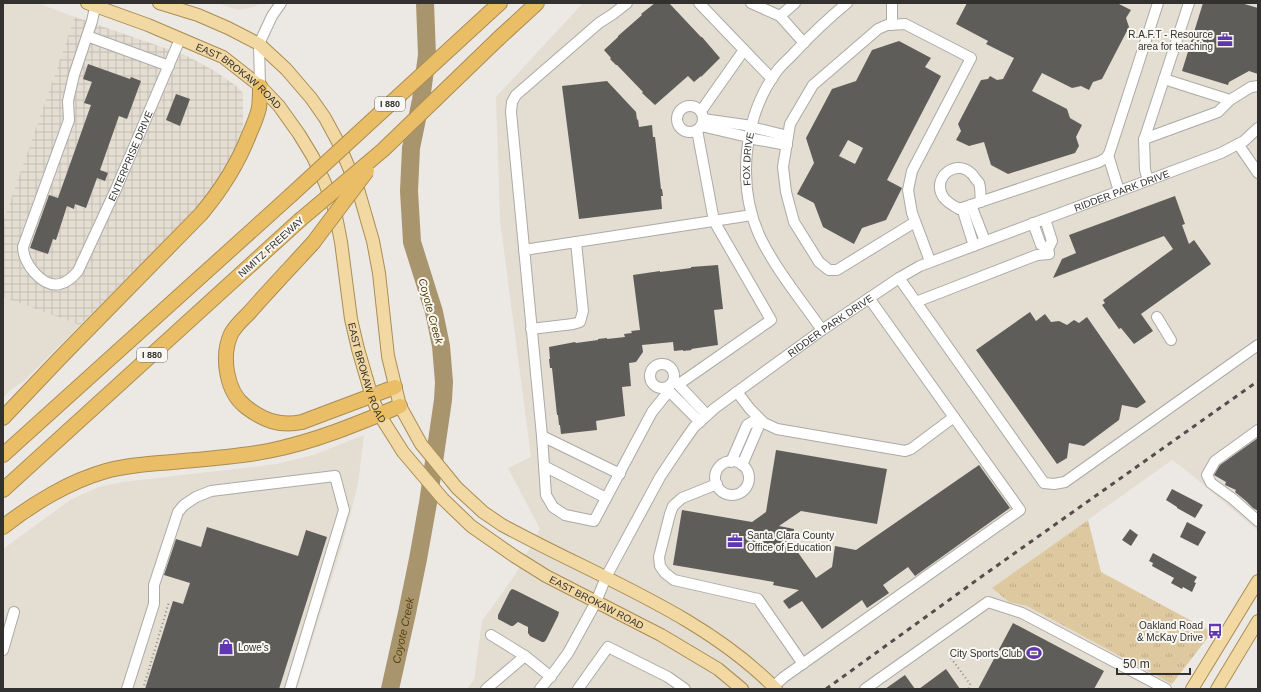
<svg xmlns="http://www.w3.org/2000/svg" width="1261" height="692" viewBox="0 0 1261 692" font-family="Arial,sans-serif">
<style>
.built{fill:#e3ddd2}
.industrial{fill:url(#industrial-grid)}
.grass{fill:url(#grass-tufts)}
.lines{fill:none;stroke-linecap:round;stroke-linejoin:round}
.river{stroke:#a9956d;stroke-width:18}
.building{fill:#5f5d59;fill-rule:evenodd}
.minor-casing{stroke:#acaaa6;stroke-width:12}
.major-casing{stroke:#aa8d53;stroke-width:14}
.highway-casing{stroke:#aa8d53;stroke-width:16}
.path{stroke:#8c8a87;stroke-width:2;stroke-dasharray:1 3;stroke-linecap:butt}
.minor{stroke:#fff;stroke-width:10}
.major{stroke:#f2d8a3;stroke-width:12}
.highway{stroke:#eabe66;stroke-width:14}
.rail{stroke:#504f4d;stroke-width:3;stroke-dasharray:5 5;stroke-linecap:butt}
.highway-bridge-casing{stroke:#aa8d53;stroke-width:16;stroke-linecap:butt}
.highway-bridge{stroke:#eabe66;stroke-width:14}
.labels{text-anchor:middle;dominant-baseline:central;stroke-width:4;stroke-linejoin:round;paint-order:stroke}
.shield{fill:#f9f7f2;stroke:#6e6c6a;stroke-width:1}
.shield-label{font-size:9px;font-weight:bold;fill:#32312f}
.poi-label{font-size:10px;fill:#32312f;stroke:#f9f7f2;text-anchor:end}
.street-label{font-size:10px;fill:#32312f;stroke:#f9f7f2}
.water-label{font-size:11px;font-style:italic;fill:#59420f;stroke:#f9f7f2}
</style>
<defs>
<pattern id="industrial-grid" width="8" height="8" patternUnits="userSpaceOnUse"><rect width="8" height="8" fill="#e3ddd2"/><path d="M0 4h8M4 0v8" fill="none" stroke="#c3beb5"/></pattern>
<pattern id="grass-tufts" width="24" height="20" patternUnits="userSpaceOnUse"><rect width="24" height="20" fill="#ddc89f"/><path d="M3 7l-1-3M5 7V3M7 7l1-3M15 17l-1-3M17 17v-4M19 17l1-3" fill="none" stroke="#beac89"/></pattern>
</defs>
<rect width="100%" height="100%" fill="#ece9e5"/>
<g class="built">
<path d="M3,3H37L75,17L3,222Z"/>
<path d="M217,3H260L254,7L238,10Z"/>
<path d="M583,3H1258V531L1187,471L1172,460L992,588L1009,602L1027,606L1172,684L1169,689H467L474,680L482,621L515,575L540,529L508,468L531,457L500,220L496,97Z"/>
<path d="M3,297L80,325L24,381L10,390L3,398Z"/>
<path d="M364,435L358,484L342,546L297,689H3V549L70,500L99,487L123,482L277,464L313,455Z"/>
</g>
<path class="industrial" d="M75,17L185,55L213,70L235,85L243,93V127L235,149L216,183L193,213L80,325L3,297V222Z"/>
<path class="grass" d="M1088,520L1101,572L1212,632L1172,684L1027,606L1009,602L992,588Z"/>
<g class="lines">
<path class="river" id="s1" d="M390,689L407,613L418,559L428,503L443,400L444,382L441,346L434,312L412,242L409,191L411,148L421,100L427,55L425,3"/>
</g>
<g class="building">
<path d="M655,3H669L701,37H702L720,58L701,77V76L694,82L688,76L655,105L642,93L643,92L617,65H616L610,59L611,58L604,50L618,37V36L642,15L641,14Z"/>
<path d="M967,3H1117L1131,10L1126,18L1129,27L1102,79L1093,82L1089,90L1081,86L1072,88L1042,73L1032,91L1067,109L1070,118L1082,125L1076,137L1079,146L1075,153L1008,174L991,165L984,142L969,146L956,140L961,131L958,124L981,80L988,79L990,76L997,80L1003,79L1014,58L986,44L988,41L956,24Z"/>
<path d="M1203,3H1241L1258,8V74L1249,71L1229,82L1228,85L1182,71Z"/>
<path d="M899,41L931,58L925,67L941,76L887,180L902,188L886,220L862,228L854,244L823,227L814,203L797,194L814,163L806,138L832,89L856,81L872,50ZM848,140L863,148L855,164L839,156Z"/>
<path d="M88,64L130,79L131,77L141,81L127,119L119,116L100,170L108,173L105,181L97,178L86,208L75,204L74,209L67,206L56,240L53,239L48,254L30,248L49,195L58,198L91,105L84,103L92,82L83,79Z"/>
<path d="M607,81L636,112L637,120L638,119L639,127L652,125L653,137H655L661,189H662L663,196H661L662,209L579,219L562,86Z"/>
<path d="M176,94L190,99L180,126L166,120Z"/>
<path d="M1175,196L1185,224L1182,225L1189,244L1194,240L1211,264L1141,314L1153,331L1134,344L1121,328L1119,329L1102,305L1105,303L1103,300L1173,249L1164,236L1053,278L1062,259L1076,253L1069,235Z"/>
<path d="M718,265L723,309L714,310L718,345L691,349L692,350L683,351V350L674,351L673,342L642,345L643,352L636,362L629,363L631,386L622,387L625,416L596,421L597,430L561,434L560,425H559L558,415H557L552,368H550L549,359H550L549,347L575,342L576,343L598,340V339L607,338V339L625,337L624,334L632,333L631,331L640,330L633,275L660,271V272L691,268V267Z"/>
<path d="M1030,312L1036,321L1045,314L1051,322L1059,321L1067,325L1074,320L1079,323L1087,317L1146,402L1137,408L1122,405L1119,420L1084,446L1069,443L1067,458L1057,464L976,350Z"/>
<path d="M1258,438V511L1253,508L1246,501L1235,492L1236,490L1225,485L1226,482L1214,475L1220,465Z"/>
<path d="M776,450L887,469L877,524L801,511L779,526L794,529L792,544L816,578L832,567L835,546L856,550L979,465L1010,508L915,576L908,567L883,585L889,593L867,608L862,600L822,629L802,601L789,609L783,601L799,590L773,585L774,582L673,565L682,510L752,522L766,512Z"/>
<path d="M1172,489L1203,505L1195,518L1177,508V507L1166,500Z"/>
<path d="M1187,522L1206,532L1198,546L1180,537Z"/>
<path d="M207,527L298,556L306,530L327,537L279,689H145L173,601L183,604L190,583L164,575L176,539L201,547Z"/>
<path d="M1130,529L1138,535L1131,546L1122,540Z"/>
<path d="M1153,553L1197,577L1194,582L1196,583L1192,592L1183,587L1182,589L1171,583L1174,578L1152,566L1153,563L1149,561Z"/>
<path d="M512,589L515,590L559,612L558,616L546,640L544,642H542L530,636L528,633V627L518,622L513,626H511L498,619V615L510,591Z"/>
<path d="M1013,623L1104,671L1094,689H978Z"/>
<path d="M946,669L960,689H919Z"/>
<path d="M905,675L915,689H885Z"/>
</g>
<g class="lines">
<g class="minor-casing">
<g id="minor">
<path id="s2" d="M96,3L92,21L74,75L68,101L69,120L23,247C23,263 42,288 60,284C68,282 73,277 78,271L116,189L180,39"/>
<path d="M627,3L613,14L599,23L516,95L512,102L511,112L542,436L546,495L553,507L565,515L594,521L652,412L669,391"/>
<path d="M699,3L772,79"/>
<path d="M751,3L780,16L795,3"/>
<path d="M892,4V25"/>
<path d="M780,16L804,43"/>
<path d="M87,36L169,66"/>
<path d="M1164,79L1230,100"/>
<path d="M260,86L259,44L272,16L281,3"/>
<circle cx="690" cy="119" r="13"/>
<path d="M701,111L744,50"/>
<path d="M703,119L752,126"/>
<path d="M701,126L748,137"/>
<path d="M751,127L788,136"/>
<path d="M748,138L787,145"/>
<path d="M1144,139L1218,112L1230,100L1251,87L1258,86"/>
<path d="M1238,144L1258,173"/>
<path d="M1108,155L1119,191"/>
<path d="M1148,180L1145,170L1144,140L1189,3"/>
<path d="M981,202C980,196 981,188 979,183C978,181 976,180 975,178C959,154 929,178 944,198C948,203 954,206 959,209L1099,162L1106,158L1109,154L1158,3"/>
<path d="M971,205L985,241"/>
<path d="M962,208L974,246"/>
<path d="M1045,219L1052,241L1048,249"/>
<path d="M915,222L837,270H829L819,262L794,222L786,192L783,167L790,124L813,85L878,29L887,25L905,24L971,58L912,171L908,190L912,213L930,261"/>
<path d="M524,250L752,215"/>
<path d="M899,278L1044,483L1054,484L1065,482L1258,345"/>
<path d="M916,302L1037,255L1049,254L1048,249L1041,245L1033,223"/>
<path d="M1157,317L1171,340"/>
<path d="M531,329L573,324L580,322L583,311L576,242"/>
<path id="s3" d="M822,330C801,300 777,271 761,239C736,187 743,117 777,71C782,64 790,58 796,51C812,34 829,18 847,3"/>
<circle cx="662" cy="376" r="12"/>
<path d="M674,380L707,415"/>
<path d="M679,384L771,320L714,221L697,130"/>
<path d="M666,388L700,422"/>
<path d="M737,392L750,409L764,423L777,429L905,451L911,449L954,417"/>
<path d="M1258,430L1215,461L1207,475L1211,483L1233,499L1258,521"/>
<path d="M542,436L620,474"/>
<circle cx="732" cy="478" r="17"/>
<path d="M731,462L747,425L755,420L757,417"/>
<path d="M742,465L758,428L755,420"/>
<path d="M544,466L606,498"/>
<path d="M717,484L682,498L673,506L670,514L659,557L660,566L665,573L674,580L758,599L803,664"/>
<path d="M491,635L525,656"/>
<path d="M3,650L14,612"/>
<path d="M774,686L784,677L1020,510L869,298"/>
<path d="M127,689L154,604V585L178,512L184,505L196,497L211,491L335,476L344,510L290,689"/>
<path d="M486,689L525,656L551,677"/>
<path id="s4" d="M540,689L554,672L568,653L596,602L606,577L660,477L680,447L694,427L715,408L822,330L899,278L920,266L1221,153L1244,141L1258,128"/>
<path d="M578,689L608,647L668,677L685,689"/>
<path d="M865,689L988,602L1022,613L1166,689"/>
</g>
</g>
<g class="major-casing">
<g id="major">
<path id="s5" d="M87,3L148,25L223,57L260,86L279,106L299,134L313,157L325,183L335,211L341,242L351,319L358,349L372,397L379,414L403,452L443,499L471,526L514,556L546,576L661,635L718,669L742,689"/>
<path d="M159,3L198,15L228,28L259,44L286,69L311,98L325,118L338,142L358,189L373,241L379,273L388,356L400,406L421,444L457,488L483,512L502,525C530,540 558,554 587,568C654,601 723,635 776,689"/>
<path d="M1192,689L1258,581"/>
<path d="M1217,689L1258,621"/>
</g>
</g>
<g class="highway-casing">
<g id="highway">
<path d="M490,12L500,3"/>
<path d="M498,39L537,3"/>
<path d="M313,243C292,266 270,289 249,313C243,319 235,326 231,334C221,356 226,392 246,407C263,420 280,427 302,422L395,387"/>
<path d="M3,418L60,358L201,214C222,189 237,166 249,135C253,126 257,117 259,108C260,101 260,93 260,86"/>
<path d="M3,455L290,196"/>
<path d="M3,490L300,220"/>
<path d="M3,527C32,504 70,481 106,471C127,465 151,464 172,462C204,459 237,457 268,451C314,442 357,424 400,406"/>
</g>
</g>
<g class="path">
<path d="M951,658L970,684L969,689"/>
<path d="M143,689L169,602"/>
</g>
<use href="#minor" class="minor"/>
<use href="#major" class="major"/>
<use href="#highway" class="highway"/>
<path class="rail" d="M826,689L981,577L1258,381"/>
<g class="highway-bridge-casing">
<g id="highway-bridge">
<path d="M290,196L490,12"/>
<path d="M300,220L383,150L498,39"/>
<path d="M313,243L367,171"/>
</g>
</g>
<use href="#highway-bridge" class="highway-bridge"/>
</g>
<defs>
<g id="office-bare" transform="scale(1.2)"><path d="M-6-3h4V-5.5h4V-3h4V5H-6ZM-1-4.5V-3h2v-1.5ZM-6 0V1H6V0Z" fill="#6037af" stroke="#f9f7f2" stroke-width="2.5" paint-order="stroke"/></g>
<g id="bus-bare" transform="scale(1.2)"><path d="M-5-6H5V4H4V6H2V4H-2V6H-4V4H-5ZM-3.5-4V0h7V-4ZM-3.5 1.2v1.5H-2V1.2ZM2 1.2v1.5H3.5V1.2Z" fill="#6037af" stroke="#f9f7f2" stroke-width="2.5" paint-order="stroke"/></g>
<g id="shop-bare" transform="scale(1.2)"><path d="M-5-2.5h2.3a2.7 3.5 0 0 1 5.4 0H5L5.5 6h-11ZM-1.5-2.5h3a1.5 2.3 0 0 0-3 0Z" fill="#6037af" stroke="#f9f7f2" stroke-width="2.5" paint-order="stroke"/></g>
<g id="stadium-bare" transform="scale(1.2)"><path d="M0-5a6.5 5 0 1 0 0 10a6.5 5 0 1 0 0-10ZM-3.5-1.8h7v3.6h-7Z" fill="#6037af" stroke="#f9f7f2" stroke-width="2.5" paint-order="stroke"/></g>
</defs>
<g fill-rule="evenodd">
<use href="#office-bare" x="1225" y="40"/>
<use href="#office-bare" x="735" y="541"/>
<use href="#bus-bare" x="1215" y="631"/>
<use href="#shop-bare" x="226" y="647"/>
<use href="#stadium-bare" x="1034" y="653"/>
</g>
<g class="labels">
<g class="shield">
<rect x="375" y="97" width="30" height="14" rx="3"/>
<rect x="137" y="348" width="30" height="14" rx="3"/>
</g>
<g class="shield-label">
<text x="390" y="104">I 880</text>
<text x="152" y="355">I 880</text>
</g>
<g class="poi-label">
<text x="1213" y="34">R.A.F.T - Resource<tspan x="1213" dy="12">area for teaching</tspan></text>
<text x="747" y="535" text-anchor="start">Santa Clara County<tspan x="747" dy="12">Office of Education</tspan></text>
<text x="1203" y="625">Oakland Road<tspan x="1203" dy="12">&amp; McKay Drive</tspan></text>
<text x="238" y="647" text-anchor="start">Lowe's</text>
<text x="1022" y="653">City Sports Club</text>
</g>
<g class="street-label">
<text stroke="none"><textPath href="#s5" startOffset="170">EAST BROKAW ROAD</textPath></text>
<text stroke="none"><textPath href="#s2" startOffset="463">ENTERPRISE DRIVE</textPath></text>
<text stroke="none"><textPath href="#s3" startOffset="192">FOX DRIVE</textPath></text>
<text stroke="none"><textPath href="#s4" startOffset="798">RIDDER PARK DRIVE</textPath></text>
<text transform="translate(271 247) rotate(-42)">NIMITZ FREEWAY</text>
<text stroke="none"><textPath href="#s4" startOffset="475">RIDDER PARK DRIVE</textPath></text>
<text stroke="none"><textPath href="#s5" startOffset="506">EAST BROKAW ROAD</textPath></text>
<text stroke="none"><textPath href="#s5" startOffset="842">EAST BROKAW ROAD</textPath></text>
</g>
<g class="water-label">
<text transform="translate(431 311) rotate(75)">Coyote Creek</text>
<text stroke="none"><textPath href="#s1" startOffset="60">Coyote Creek</textPath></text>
</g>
</g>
<rect width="1261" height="692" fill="none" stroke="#32312f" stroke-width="8"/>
<path d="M1117 668v6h73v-6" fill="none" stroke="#32312f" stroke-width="2"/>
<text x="1123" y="668" font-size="12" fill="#32312f" stroke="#f9f7f2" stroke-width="3" paint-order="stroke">50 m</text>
</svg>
